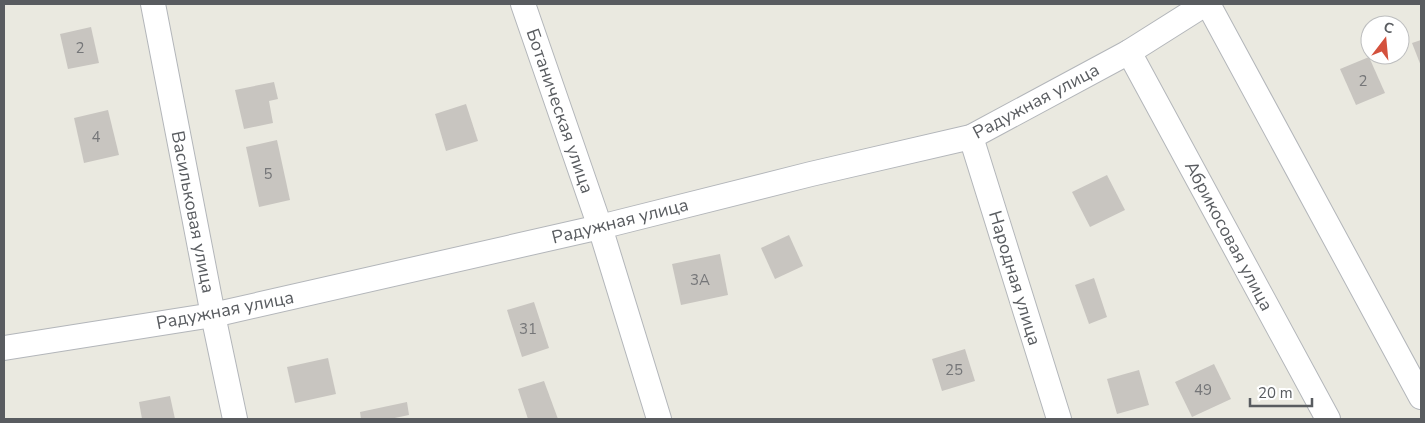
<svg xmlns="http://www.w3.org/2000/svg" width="1425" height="423" viewBox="0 0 1425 423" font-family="'Nunito Sans',sans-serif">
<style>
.building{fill:#c8c5c0}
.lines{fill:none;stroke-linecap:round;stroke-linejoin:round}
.minor-casing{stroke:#b3b6ba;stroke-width:26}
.minor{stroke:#fff;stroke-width:24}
.labels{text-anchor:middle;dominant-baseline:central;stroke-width:5;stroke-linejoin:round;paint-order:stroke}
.number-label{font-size:15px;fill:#757678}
.street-label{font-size:18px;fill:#595c60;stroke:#fff}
</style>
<rect width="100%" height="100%" fill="#eae9e0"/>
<g class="building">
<path d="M91,27L99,63L68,69L60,34Z"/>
<path d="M1421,40V66L1412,43Z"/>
<path d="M1369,57L1385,93L1356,105L1340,69Z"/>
<path d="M274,82L278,99L269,101L273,123L244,129L235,90Z"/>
<path d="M466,104L478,141L446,151L435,114Z"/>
<path d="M108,110L119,155L84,163L74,118Z"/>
<path d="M277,140L290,200L259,207L246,147Z"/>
<path d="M1107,175L1125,210L1090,227L1072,192Z"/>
<path d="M789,235L803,266L775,279L761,248Z"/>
<path d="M720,254L728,295L681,305L672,264Z"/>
<path d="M1094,278L1107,317L1089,324L1075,285Z"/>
<path d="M534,302L549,348L522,357L507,310Z"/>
<path d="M965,349L975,381L942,391L932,359Z"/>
<path d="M328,358L336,394L295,403L287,367Z"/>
<path d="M1214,364L1231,399L1192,417L1175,382Z"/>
<path d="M1139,370L1149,405L1117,414L1107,379Z"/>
<path d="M544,381L558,419H528L518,389Z"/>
<path d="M170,396L175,419H142L139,402Z"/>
<path d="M407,402L409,415L390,419H361L360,412Z"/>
</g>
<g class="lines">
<g class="minor-casing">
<g id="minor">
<path d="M153,4L213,315L235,419"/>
<path d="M523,4L600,227L659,419"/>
<path d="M1208,4L1421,397"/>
<path d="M1129,52L1328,419"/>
<path d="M971,137L1059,419"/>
<path d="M4,348L213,315L600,227L811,174L971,137L1129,52L1205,4"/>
</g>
</g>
<use href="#minor" class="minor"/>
</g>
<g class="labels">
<g class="number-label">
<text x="80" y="48">2</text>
<text x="1363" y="81">2</text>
<text x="96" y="137">4</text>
<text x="268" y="174">5</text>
<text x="700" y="280">3А</text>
<text x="528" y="329">31</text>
<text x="954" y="370">25</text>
<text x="1203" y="390">49</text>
</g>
<g class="street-label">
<text transform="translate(1036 101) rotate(-28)">Радужная улица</text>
<text transform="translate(560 111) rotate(71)">Ботаническая улица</text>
<text transform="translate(193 212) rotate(79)">Васильковая улица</text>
<text transform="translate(620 221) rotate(-14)">Радужная улица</text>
<text transform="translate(1229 236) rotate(62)">Абрикосовая улица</text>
<text transform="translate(1015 278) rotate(73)">Народная улица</text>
<text transform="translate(225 310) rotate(-11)">Радужная улица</text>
</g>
</g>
<rect width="1425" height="423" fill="none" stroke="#595c60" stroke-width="10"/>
<g transform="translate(1385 40) rotate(16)"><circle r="24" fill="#ffffff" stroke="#bdbebf"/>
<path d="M0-4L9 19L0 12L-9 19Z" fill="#d4513d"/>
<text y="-8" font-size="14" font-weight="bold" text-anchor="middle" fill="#595c60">С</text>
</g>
<path d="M1250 398v8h62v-8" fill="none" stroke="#595c60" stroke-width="2.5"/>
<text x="1258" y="398" font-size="15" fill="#595c60" stroke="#ffffff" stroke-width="4" paint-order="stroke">20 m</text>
</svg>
